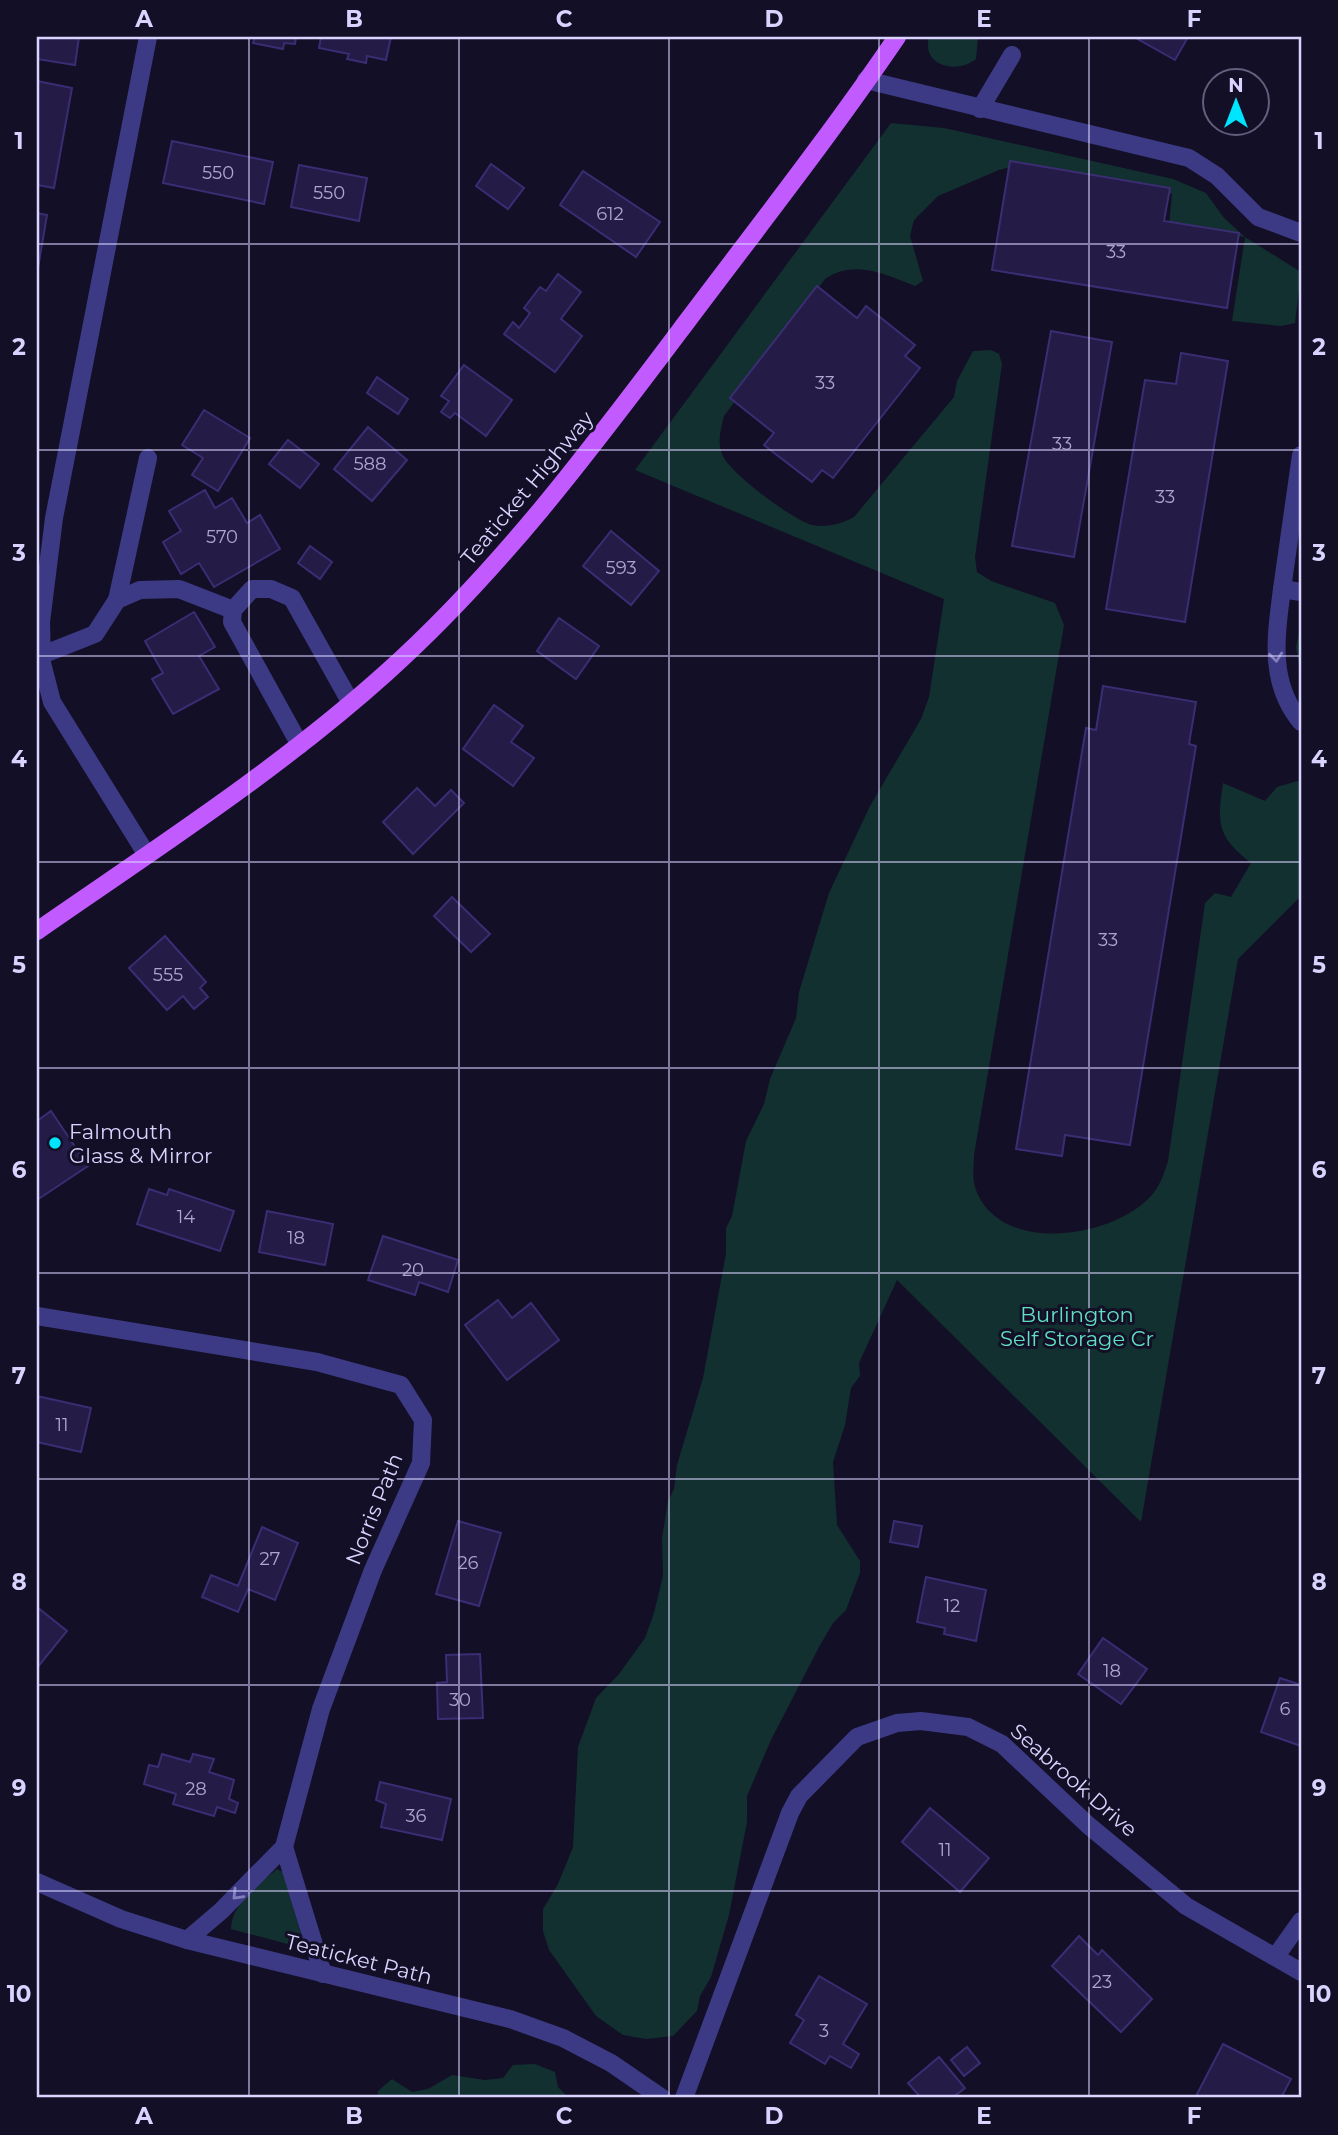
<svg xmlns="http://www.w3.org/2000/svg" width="1338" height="2135" viewBox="0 0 1338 2135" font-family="Montserrat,sans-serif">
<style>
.green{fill:#12302f}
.building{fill:#241b47;stroke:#3b2d73;stroke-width:2}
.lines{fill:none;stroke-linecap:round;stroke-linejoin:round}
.lane{stroke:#3d3a85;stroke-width:18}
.street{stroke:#3d3a85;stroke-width:18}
.primary{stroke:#c25bff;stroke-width:18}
.oneway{stroke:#837fbc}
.grid{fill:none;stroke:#d9d4ff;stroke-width:2;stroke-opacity:0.55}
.poi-dot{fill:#00e5ff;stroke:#130f26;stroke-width:2.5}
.labels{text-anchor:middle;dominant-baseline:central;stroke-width:6;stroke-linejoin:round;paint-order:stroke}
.number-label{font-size:18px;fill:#aca6d1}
.street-label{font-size:21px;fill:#d9d4ff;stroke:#130f26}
.poi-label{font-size:21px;fill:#d9d4ff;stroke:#130f26;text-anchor:start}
.park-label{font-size:21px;fill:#5fe0c0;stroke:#130f26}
.neatline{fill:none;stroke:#d9d4ff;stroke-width:2.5}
.grid-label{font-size:23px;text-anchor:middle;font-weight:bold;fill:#d9d4ff}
</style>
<rect width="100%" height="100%" fill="#130f26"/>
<g class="green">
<path d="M929,37H978L976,59C958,74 921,67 929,37Z"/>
<path d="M891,123L944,128L1173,179L1206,193L1224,218L1245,237L1301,272L1295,323L1281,326L1232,321L1245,237L1169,225L1172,194L1010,167L999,170L938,196L914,220L910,236L923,281L915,286C885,274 854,259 825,279L724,416C721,429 717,441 722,454C728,472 793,520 812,525C827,528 841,524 854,517L954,397L957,381L973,351L991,350L999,354L1002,364L975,557L977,572L991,581L1055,603L1064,625L974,1155C974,1165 972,1177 975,1187C997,1255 1108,1239 1148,1199C1159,1189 1164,1174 1168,1161L1205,903L1215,893L1231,897L1251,863C1217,836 1217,824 1223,783L1265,801L1277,787L1301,780V896L1238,959L1141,1522L897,1280L859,1363L860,1376L851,1388L845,1425L833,1462L837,1525L860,1561V1573L846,1610L833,1623L819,1647L771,1740L747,1796V1822L729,1915L711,1977L700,1996L697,2011L673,2036L646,2039L623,2035L596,2016L549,1950L543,1931V1909L558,1884L573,1847L578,1747L596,1698L619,1674L645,1638L654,1613L663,1576L662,1538L668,1501L674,1489L677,1465L703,1378L726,1253V1228L732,1216L746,1141L764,1104L770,1079L796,1018L799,992L829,893L870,806L921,719L929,697L944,599L635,470Z"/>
<path d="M1301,622V679L1296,647Z"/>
<path d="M277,1869L283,1872L300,1931L301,1938L295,1946L231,1929C231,1904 259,1884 277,1869Z"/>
<path d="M535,2064L555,2072L558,2087L569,2098H377L378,2091L392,2079L412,2092L428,2089L452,2075L485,2080L503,2078L513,2065Z"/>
</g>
<g class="building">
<path d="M37,37H79L75,65L37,59Z"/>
<path d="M255,37H254H296L295,44L284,43L283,49L253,43Z"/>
<path d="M321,37H391L386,60L367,56L366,63L347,59L349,54L319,48Z"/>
<path d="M1134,37H1188L1175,60Z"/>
<path d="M37,81L72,88L54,188L37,185Z"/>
<path d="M172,141L273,162L264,204L163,183Z"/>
<path d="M1010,161L1170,188L1164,221L1239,233L1227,308L992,270Z"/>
<path d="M491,164L524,188L508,209L476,186Z"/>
<path d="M299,165L367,178L359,221L291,207Z"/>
<path d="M583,171L660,222L636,257L560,205Z"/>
<path d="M37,213L47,215L37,274Z"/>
<path d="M558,274L581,292L561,319L582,336L555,372L504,334L513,322L519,328L530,313L524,308L540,287L546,291Z"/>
<path d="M817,286L857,318L866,306L915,345L905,356L920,368L833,478L822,470L812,482L764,445L774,433L730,398Z"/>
<path d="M1051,331L1112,342L1074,557L1012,546Z"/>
<path d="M1181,353L1228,361L1185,622L1106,609L1145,380L1176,384Z"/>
<path d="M464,365L512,400L486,436L455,413L450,418L441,412L449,401L441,396Z"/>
<path d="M377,377L408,399L398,414L367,393Z"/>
<path d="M204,410L250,438L218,491L192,475L203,458L182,445Z"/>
<path d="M368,427L407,460L372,501L334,469Z"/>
<path d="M288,440L319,464L300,488L269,464Z"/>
<path d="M205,490L215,508L232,498L247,523L260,515L280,549L214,587L199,563L181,574L163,542L181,531L169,511Z"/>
<path d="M611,531L659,571L631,605L583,566Z"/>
<path d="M310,546L332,562L320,579L298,563Z"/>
<path d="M194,612L215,647L199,656L219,689L173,714L152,679L163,673L145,641Z"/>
<path d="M559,618L599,646L576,679L537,651Z"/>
<path d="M1103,686L1196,702L1189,744L1196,746L1130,1145L1065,1135L1062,1156L1016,1149L1086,728L1096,730Z"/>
<path d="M494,705L523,726L511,742L534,758L513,786L463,749Z"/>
<path d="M417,788L435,806L451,790L464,803L413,854L383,822Z"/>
<path d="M452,897L490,934L471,952L434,916Z"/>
<path d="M165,936L206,982L200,988L208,997L194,1009L183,996L167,1010L129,968Z"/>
<path d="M51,1111L88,1166L37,1200V1121Z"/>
<path d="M149,1189L167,1195L169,1189L234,1211L220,1251L137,1224Z"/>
<path d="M267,1211L333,1224L325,1265L259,1252Z"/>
<path d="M383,1236L458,1260L448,1292L419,1282L415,1295L368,1280Z"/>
<path d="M498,1300L512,1318L531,1303L559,1340L507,1380L465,1325Z"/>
<path d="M37,1396L91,1408L81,1452L37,1442Z"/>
<path d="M458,1521L501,1533L479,1606L436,1594Z"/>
<path d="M894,1521L922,1526L918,1547L890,1542Z"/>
<path d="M262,1527L298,1543L275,1600L248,1589L238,1612L202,1597L211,1575L238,1586Z"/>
<path d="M926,1577L986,1590L976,1641L944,1634L945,1628L917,1622Z"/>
<path d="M37,1607L67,1631L37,1668Z"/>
<path d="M1103,1638L1147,1669L1121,1704L1078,1674Z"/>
<path d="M480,1654L483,1718L438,1719L437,1683L447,1682L446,1655Z"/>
<path d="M1280,1678L1301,1685V1746L1261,1732Z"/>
<path d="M162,1754L190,1762L193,1754L214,1759L209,1772L234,1780L229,1799L238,1803L235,1813L217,1807L214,1816L173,1804L176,1794L144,1784L149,1765L158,1767Z"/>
<path d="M380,1782L451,1799L442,1840L381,1827L386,1804L376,1800Z"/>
<path d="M930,1808L989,1858L960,1892L902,1842Z"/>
<path d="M1079,1936L1098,1955L1102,1950L1152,1999L1121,2032L1052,1966Z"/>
<path d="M819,1976L867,2004L843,2044L859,2054L851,2068L830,2056L825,2064L790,2043L804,2020L796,2015Z"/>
<path d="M1223,2044L1291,2079L1281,2098H1195Z"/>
<path d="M967,2047L980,2063L964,2076L951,2060Z"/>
<path d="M939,2057L965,2088L952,2098H921L908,2083Z"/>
</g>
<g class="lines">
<g class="lane">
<path d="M866,80L1189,158L1217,176L1258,217L1301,233"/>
<path d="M980,109L1012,55"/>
<path d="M1301,592L1282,589C1276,636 1268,682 1301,722"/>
<path d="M117,600L148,458"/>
<path d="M42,655L95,634L117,600L140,590L179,589L233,610"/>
<path d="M300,745L232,622L233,610L252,589H271L292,598L351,703"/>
<path d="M147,855L52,702L42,663L41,622L54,518L148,37"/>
</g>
<g class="street">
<path d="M1282,589L1301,455"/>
<path d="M37,1316L317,1362L401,1385L423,1420L421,1463L373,1570L321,1709L284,1847L221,1911L187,1940"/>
<path d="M284,1847L323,1974"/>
<path d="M37,1882L121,1919L187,1940L510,2019L563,2038L611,2063L662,2098"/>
<path d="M1276,1956L1301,1921"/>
<path d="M684,2098L790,1813L799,1796L857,1737L897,1723L921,1721L968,1727L1002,1744L1088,1825L1186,1906L1301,1972"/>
</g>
<path class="primary" d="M37,931C155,849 278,770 386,673C502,569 594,445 688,320C758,227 831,134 897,37"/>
</g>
<defs><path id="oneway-chevron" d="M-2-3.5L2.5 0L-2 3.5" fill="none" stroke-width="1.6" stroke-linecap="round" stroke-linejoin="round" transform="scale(1.75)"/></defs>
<g class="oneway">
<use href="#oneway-chevron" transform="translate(1276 657) rotate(84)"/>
<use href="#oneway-chevron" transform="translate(237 1895) rotate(134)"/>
</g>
<path class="grid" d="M249,37V2098M459,37V2098M669,37V2098M879,37V2098M1089,37V2098M37,244H1301M37,450H1301M37,656H1301M37,862H1301M37,1068H1301M37,1273H1301M37,1479H1301M37,1685H1301M37,1891H1301"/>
<circle class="poi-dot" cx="55" cy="1143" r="7"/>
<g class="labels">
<g class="number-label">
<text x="218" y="173">550</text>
<text x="329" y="193">550</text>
<text x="610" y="214">612</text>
<text x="1116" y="252">33</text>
<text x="825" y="383">33</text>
<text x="1062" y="444">33</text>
<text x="370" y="464">588</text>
<text x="1165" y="497">33</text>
<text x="222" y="537">570</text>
<text x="621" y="568">593</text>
<text x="1108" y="940">33</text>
<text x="168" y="975">555</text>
<text x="186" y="1217">14</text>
<text x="296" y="1238">18</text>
<text x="413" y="1270">20</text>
<text x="62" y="1425">11</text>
<text x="270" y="1559">27</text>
<text x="468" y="1563">26</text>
<text x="952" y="1606">12</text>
<text x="1112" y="1671">18</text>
<text x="460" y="1700">30</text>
<text x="1285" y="1709">6</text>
<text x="196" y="1789">28</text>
<text x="416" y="1816">36</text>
<text x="945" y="1850">11</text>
<text x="1102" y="1982">23</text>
<text x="824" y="2031">3</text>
</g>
<g class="street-label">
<text transform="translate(527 488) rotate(-50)">Teaticket Highway</text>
<text transform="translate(374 1509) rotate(-68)">Norris Path</text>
<text transform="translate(1074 1780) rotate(41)">Seabrook Drive</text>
<text transform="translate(359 1959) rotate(14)">Teaticket Path</text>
</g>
<g class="poi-label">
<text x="69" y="1131">Falmouth<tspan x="69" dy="24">Glass &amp; Mirror</tspan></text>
</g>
<g class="park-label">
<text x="1077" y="1314">Burlington<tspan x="1077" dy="24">Self Storage Cr</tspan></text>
</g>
</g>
<rect width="1338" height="2135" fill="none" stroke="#130f26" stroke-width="77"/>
<g transform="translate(1236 102)"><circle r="33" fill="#130f26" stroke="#625e7d" stroke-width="2"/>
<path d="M0-5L12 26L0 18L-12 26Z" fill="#00e5ff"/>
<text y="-10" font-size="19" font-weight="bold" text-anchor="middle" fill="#d9d4ff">N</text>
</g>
<rect x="38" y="38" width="1262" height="2058" class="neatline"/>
<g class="grid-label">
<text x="144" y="27">A</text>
<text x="354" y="27">B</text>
<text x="564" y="27">C</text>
<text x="774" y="27">D</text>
<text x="984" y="27">E</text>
<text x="1194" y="27">F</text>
<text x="19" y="149">1</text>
<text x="1319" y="149">1</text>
<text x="19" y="355">2</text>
<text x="1319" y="355">2</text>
<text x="19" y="561">3</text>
<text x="1319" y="561">3</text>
<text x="19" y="767">4</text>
<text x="1319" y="767">4</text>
<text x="19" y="973">5</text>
<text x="1319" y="973">5</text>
<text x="19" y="1178">6</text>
<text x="1319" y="1178">6</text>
<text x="19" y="1384">7</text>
<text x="1319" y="1384">7</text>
<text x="19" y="1590">8</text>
<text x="1319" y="1590">8</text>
<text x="19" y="1796">9</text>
<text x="1319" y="1796">9</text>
<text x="19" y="2002">10</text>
<text x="1319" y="2002">10</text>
<text x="144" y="2124">A</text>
<text x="354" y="2124">B</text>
<text x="564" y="2124">C</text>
<text x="774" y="2124">D</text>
<text x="984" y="2124">E</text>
<text x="1194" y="2124">F</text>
</g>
</svg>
